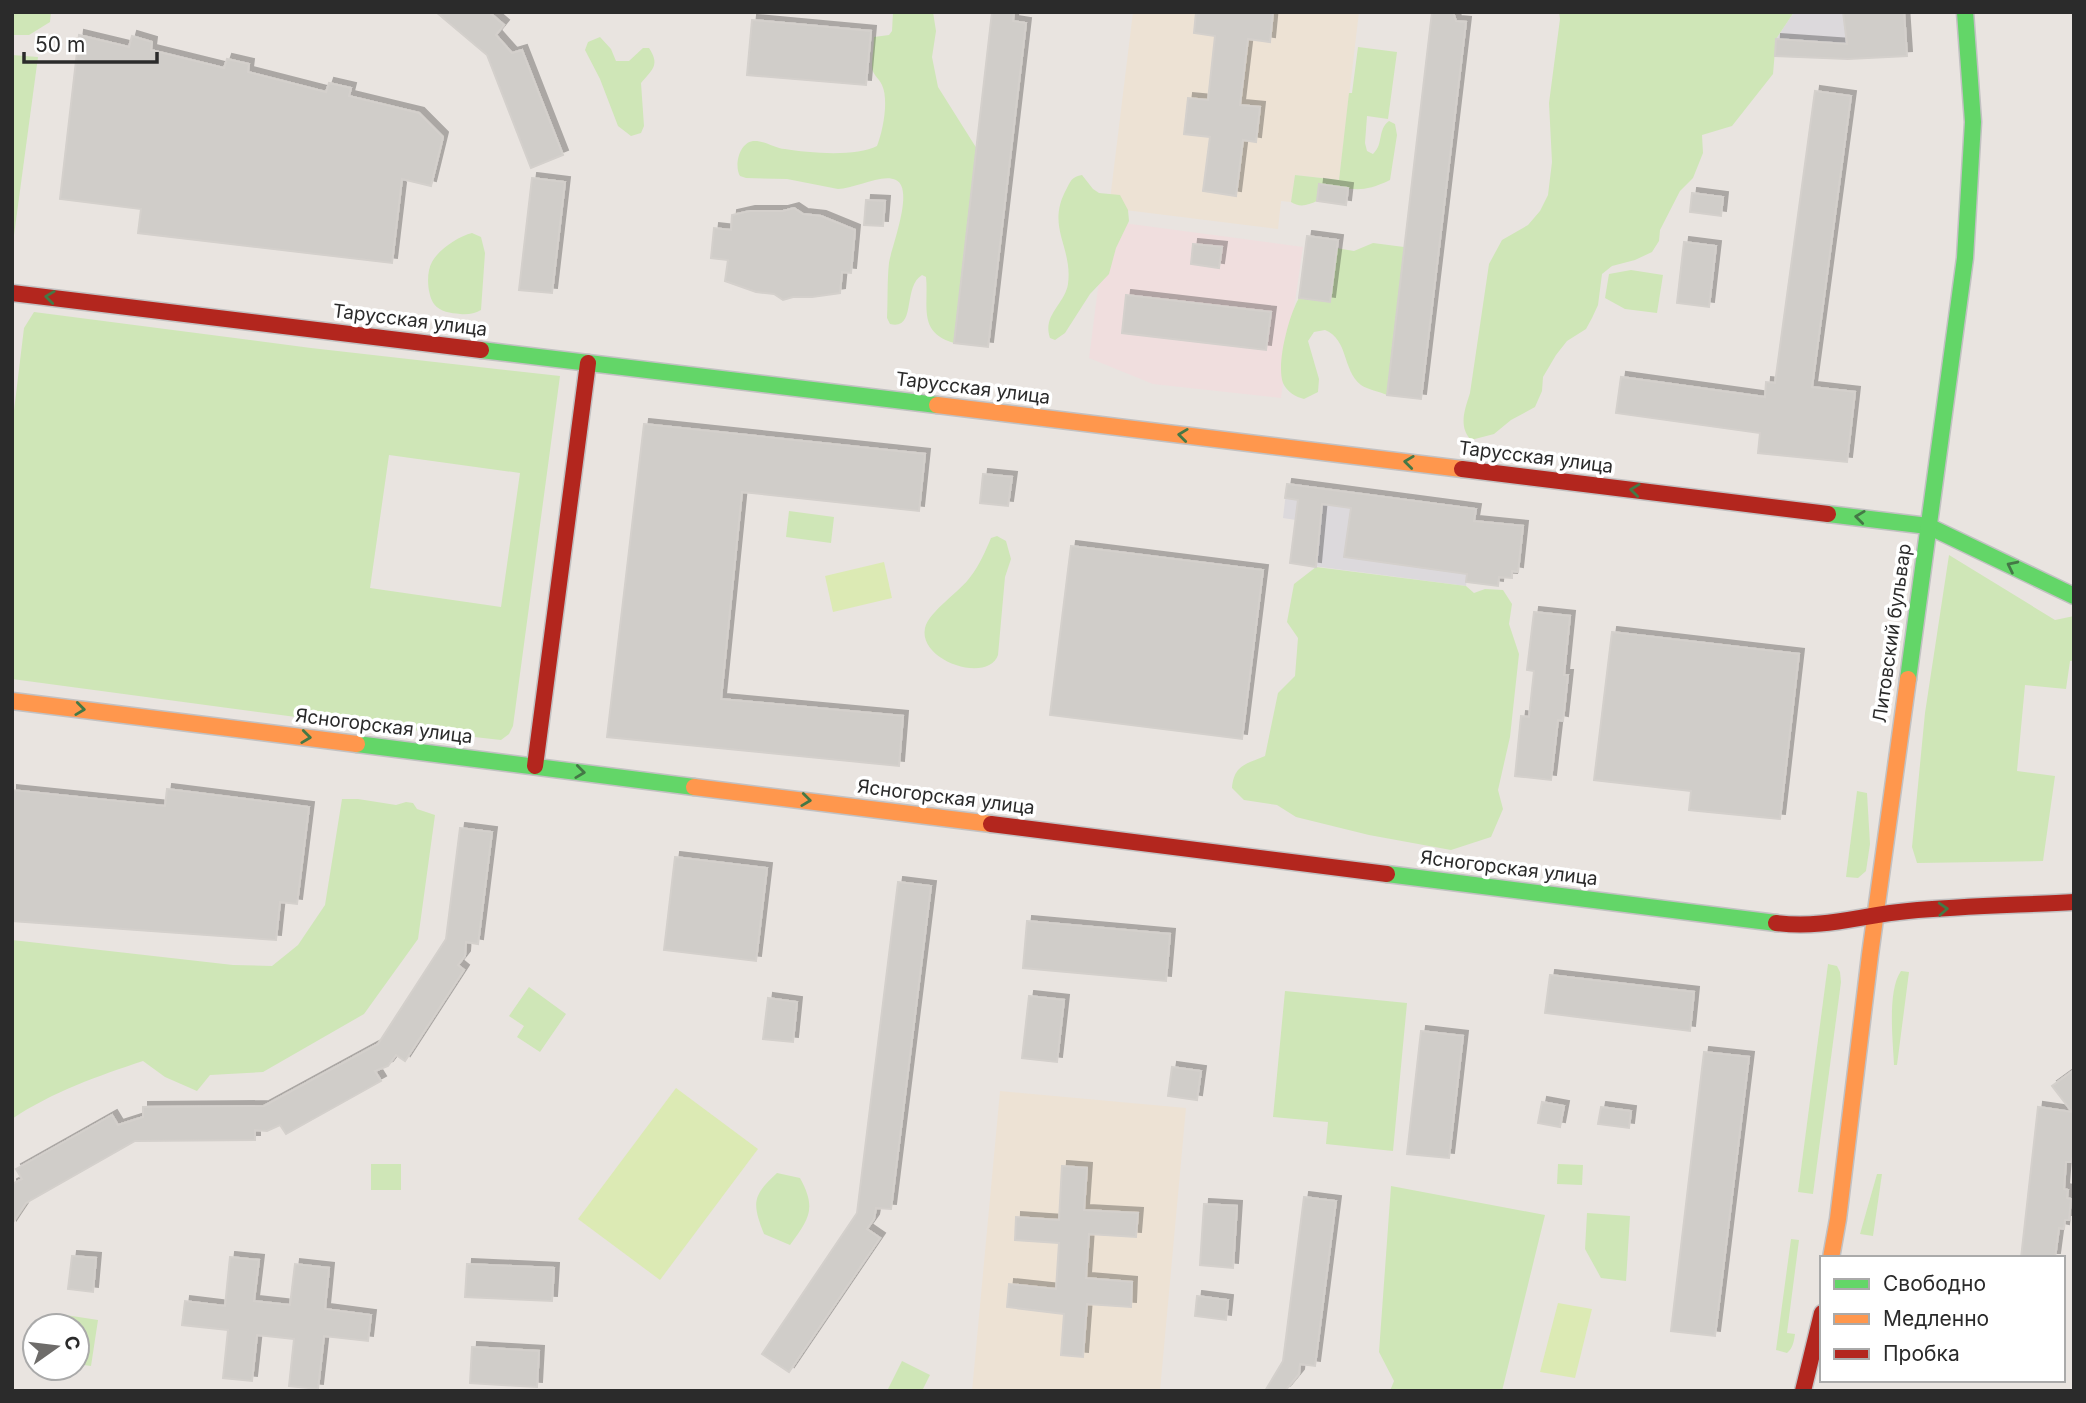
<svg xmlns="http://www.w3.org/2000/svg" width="2086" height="1403" viewBox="0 0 2086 1403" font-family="Inter,sans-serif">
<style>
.industrial{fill:#dcd9dc}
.education{fill:#ede2d4}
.medical{fill:#f0dede}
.green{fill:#cfe6b7;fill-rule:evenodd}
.pitch{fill:#dceab4}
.building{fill:#d0cdc9;stroke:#d4d0cc;stroke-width:2;filter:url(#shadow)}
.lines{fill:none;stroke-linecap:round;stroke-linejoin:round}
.fast-casing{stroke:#c2c1c2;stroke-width:19}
.slow-casing{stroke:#c2c1c2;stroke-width:19}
.jam-casing{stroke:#c2c1c2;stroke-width:19}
.fast{stroke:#63d668;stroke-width:16}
.slow{stroke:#ff974d;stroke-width:16}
.jam{stroke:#b3261e;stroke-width:16}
.oneway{stroke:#447846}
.labels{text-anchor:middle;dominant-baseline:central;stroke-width:7;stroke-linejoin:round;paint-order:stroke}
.street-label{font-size:19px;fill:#2b2b2b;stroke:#fff}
</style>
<defs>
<filter id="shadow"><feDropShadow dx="5" dy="-5" stdDeviation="0" flood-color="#0004"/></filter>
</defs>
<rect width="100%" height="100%" fill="#e9e4e0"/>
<g class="industrial">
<path d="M1794,12H1904L1848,59L1775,56L1776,39Z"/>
<path d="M1287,484L1476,509L1466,586L1290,563L1296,520L1283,518Z"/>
</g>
<g class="education">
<path d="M1133,12H1359L1339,180L1295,175L1291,202L1281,201L1278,229L1109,208Z"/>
<path d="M1000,1091L1186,1108L1160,1391H972Z"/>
</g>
<path class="medical" d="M1123,223L1303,247L1281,398L1153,384L1089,358L1105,233Z"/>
<g class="green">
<path d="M16,12H51L50,22L29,35H12V17Z"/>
<path d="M893,12H933L936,31L932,57L938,87L977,149L954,343C917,333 929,305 926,277L922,275C902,287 917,331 890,324L887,318C888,300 887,281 889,263C891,248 915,189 896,180C882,173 854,189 838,189L787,179L746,178L740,176C734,166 739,143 753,141C764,140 774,148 785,149C808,153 857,157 877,146C883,131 889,100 882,85C879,78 872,75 872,66C872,57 874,47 874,37L889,35L892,31Z"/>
<path d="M1559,12H1794L1776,39L1773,74L1732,126L1702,135L1703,153L1693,178L1680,191L1660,230L1659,241L1652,252L1635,260L1612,266L1602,274L1598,305L1592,318L1586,329L1567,341L1556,355L1543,377L1542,391L1535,407L1511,420L1494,434L1471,440C1458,426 1465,409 1470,393L1489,264L1502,240L1528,225L1540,211L1548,195L1552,162L1549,103L1560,19Z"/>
<path d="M600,37L611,49L616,61H629L643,48H649C660,65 653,69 641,83L644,126L641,133L631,136L618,126L600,79L585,50L588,42Z"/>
<path d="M1358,47L1397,52L1388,119L1367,116L1365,143L1367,151L1373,154C1384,144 1377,130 1389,121L1395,124L1397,135L1390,180C1359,195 1352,188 1320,184L1317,201C1308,205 1300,208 1291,202L1295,175L1339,180L1349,93H1352Z"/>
<path d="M12,55L38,57L12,250Z"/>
<path d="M1082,175L1093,189L1099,193L1120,195L1128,210L1129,221L1116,248L1109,274L1090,294L1065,333L1055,340L1050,338C1042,315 1065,304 1068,284C1073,246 1045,227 1067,188C1071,180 1072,177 1082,175Z"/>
<path d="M472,233L481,237L485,253L481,310C474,314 467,315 460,314C451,313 440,312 434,304C427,294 426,272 432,262C439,249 459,236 472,233Z"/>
<path d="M1373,243L1404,247L1387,395C1379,391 1368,390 1361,385C1342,370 1349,340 1325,330L1314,332L1308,341L1319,379L1318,392L1304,399C1296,397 1287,392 1283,383C1276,364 1289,315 1299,298L1330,301L1336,248L1354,251Z"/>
<path d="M1631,270L1663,275L1657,313L1625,309L1605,298L1609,274Z"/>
<path d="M34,312L311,348L560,376L513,726L509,734L501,740L296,717L12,679V427L24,328ZM389,455L520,473L501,607L370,588Z"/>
<path d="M789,511L834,517L831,543L786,537Z"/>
<path d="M997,536L1006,541L1011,559L1005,577L998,655C988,684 918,661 925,628C929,611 960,592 971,576C979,566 986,550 991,538Z"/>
<path d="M1949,555L2055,620L2074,616V661H2070L2066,689L2025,685L2017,771L2055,776L2043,861L1917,863L1912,847L1925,713Z"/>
<path d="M1316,567L1466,586L1474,593L1485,589L1503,590L1512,604L1509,624L1519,654L1510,737L1498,790L1503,809L1491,837L1451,850L1369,835L1296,817L1277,805L1244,800L1232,788C1234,765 1246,764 1265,756L1278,693L1295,676L1298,638L1287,622L1294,584Z"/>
<path d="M1857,791L1867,793L1870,844L1866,871L1858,878L1846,877Z"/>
<path d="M342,799H358L396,805L406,802L413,803L417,809L435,815L418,939L364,1014L263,1072L210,1075L197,1091L165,1077L143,1061C98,1076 52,1092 12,1119V940L233,965L272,966L298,945L325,905Z"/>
<path d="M1828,964L1837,966L1840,972L1841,982L1813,1194L1798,1192Z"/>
<path d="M1901,971L1909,972L1897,1065H1894C1893,1041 1887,991 1901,971Z"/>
<path d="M529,987L566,1014L540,1052L517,1037L524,1026L509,1016Z"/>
<path d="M1285,991L1407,1003L1393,1151L1326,1144L1328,1122L1273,1117Z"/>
<rect x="371" y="1164" width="30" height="26"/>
<path d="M1558,1164L1583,1165L1582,1185L1557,1184Z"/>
<path d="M777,1173L800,1178C817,1209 809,1219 790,1245L764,1234C752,1203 752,1196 777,1173Z"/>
<path d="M1877,1174H1882L1873,1236L1860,1234Z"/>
<path d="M1391,1186L1545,1215L1502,1391H1390L1394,1381L1379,1352Z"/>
<path d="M1587,1213L1630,1216L1626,1281L1601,1278L1585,1249Z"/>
<path d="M1791,1239L1799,1240L1787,1333L1795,1334C1794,1341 1793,1348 1787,1353L1776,1350Z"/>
<path d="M59,1314L98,1320L91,1366L77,1364V1326H57Z"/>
<path d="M902,1361L930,1375L922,1391H887Z"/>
</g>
<g class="pitch">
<path d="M884,562L892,598L833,612L825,576Z"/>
<path d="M676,1088L758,1149L660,1280L578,1219Z"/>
<path d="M1558,1303L1592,1309L1575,1378L1540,1372Z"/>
</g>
<g class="building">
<path d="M436,12H489L504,25L496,35L512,53L522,50L563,155L531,168L487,55Z"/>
<path d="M992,12H1014L1013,21L1026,23L988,347L954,343Z"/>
<path d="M1196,12H1273L1270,42L1248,39L1240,105L1260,107L1256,142L1243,140L1236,196L1203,191L1210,137L1184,134L1188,98L1208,100L1215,36L1194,33Z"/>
<path d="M1432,12H1453L1456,21L1466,22L1421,399L1387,395Z"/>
<path d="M1843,12H1904L1907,56L1848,59L1775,56L1776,39L1847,44Z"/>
<path d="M752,20L871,31L866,85L747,75Z"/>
<path d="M79,35L129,47L132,36L152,42L151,50L224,68L227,59L249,64L248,72L326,92L329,83L351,88L349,96L419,113L443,137L431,186L402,179L392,263L138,233L141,209L60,199Z"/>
<path d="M1815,91L1851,96L1812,387L1855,392L1847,462L1758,453L1760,433L1616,413L1621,377L1765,397L1766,382L1775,383Z"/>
<path d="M532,178L565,182L552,293L519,290Z"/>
<path d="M1319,184L1348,188L1346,205L1317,201Z"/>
<path d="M1692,193L1723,197L1721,216L1690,212Z"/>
<path d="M866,200L885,201L883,226L864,225Z"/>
<path d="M794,208L803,214L821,216L855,230L851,273L842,272L840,293L812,297H793L783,300L774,294L756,292L725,281L728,260L711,258L714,228L731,230L732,215L750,211H783Z"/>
<path d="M1307,236L1338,240L1330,302L1299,298Z"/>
<path d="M1684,242L1716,246L1709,307L1677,303Z"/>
<path d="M1193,244L1222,247L1219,268L1191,264Z"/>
<path d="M1126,295L1271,312L1266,350L1122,333Z"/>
<path d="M644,424L925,454L919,511L742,492L721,699L903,716L899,766L607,737Z"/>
<path d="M983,474L1012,477L1008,506L980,503Z"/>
<path d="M1287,484L1476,509L1474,521L1523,526L1518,572L1512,571V578L1499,577L1498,586L1466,582L1467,574L1344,557L1351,508L1322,504L1316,567L1290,563L1298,500L1285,498Z"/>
<path d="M1071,546L1263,570L1242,739L1050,715Z"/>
<path d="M1534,612L1570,616L1564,675H1568L1563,721L1558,720L1551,780L1515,776L1521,716L1529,717L1534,671L1527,670Z"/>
<path d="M1612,632L1799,654L1780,819L1689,810L1691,791L1594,780Z"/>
<path d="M167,789L309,807L297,904L280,902L276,940L12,921V790L165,806Z"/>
<path d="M460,828L492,832L478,944L466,942L465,956L458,965L464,970L405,1061L396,1055L388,1066L375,1071L381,1081L286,1134L280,1125L267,1131L255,1130V1140L135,1141L26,1203L12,1224V1184L22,1179L16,1169L112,1115L118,1125L143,1117V1107L264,1106L378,1044L446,939Z"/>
<path d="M675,857L767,868L756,961L664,950Z"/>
<path d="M898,882L931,886L891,1209L876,1208L874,1219L867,1229L880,1238L789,1372L762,1354L857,1213Z"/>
<path d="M1027,921L1170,934L1166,981L1023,968Z"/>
<path d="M1550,975L1694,992L1690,1031L1545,1013Z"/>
<path d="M1029,996L1064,1000L1057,1062L1022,1058Z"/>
<path d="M768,998L797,1002L793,1042L763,1039Z"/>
<path d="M1421,1031L1463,1036L1449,1158L1407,1154Z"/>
<path d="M1704,1052L1749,1057L1715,1336L1671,1331Z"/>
<path d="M1172,1067L1201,1071L1197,1100L1168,1096Z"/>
<path d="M2074,1070V1154L2071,1162H2066L2064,1189L2068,1190L2067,1198L2071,1199L2069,1220H2065L2064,1229L2059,1228L2055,1258H2021L2038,1107L2072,1112L2052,1086Z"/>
<path d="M1542,1102L1564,1106L1560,1127L1538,1123Z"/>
<path d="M1601,1107L1631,1111L1629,1128L1598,1124Z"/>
<path d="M1062,1166L1087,1168L1084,1210L1138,1213L1136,1237L1089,1234L1086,1278L1132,1282L1131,1307L1087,1304L1083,1357L1061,1355L1064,1314L1007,1307L1009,1284L1056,1289L1059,1243L1015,1240L1016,1217L1059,1220Z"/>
<path d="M1304,1197L1336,1201L1315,1366L1300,1364L1299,1374L1285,1391H1265L1283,1361Z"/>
<path d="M1204,1204L1237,1206L1233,1268L1200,1265Z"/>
<path d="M72,1256L96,1258L93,1292L68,1289Z"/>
<path d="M230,1257L259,1260L254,1301L290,1305L295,1264L329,1268L325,1309L371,1315L368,1341L324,1336L318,1389L289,1386L294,1339L257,1335L252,1381L223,1378L228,1330L182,1325L185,1301L225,1306Z"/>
<path d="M467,1264L554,1268L552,1301L465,1297Z"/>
<path d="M1197,1296L1228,1300L1226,1320L1195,1316Z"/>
<path d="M472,1347L539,1351L537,1387L470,1383Z"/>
</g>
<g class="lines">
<g class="fast-casing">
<g id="fast">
<path d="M481,350L937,405"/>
<path d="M1828,514L1928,526L2074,596"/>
<path d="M1908,679L1965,258L1973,122L1965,12"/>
<path d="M357,744L694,787"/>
<path d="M1387,874L1776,923"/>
</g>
</g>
<g class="slow-casing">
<g id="slow">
<path d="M937,405L1462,469"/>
<path d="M12,701L357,744"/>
<path d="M694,787L991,824"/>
<path d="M1831,1258L1838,1219L1870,955L1908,679"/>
</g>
</g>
<g class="jam-casing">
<g id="jam">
<path d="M12,293L481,350"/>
<path d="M1462,469L1828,514"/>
<path d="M535,766L588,363"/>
<path d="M991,824L1387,874"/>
<path d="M1776,923C1825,929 1861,915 1908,911C1963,906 2019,905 2074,902"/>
<path d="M1803,1391L1822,1313"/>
</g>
</g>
<use href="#fast" class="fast"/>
<use href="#slow" class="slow"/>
<use href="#jam" class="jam"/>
</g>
<defs><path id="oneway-chevron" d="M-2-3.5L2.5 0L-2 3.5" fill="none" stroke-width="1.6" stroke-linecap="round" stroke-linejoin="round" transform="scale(1.75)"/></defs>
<g class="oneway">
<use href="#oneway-chevron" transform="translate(50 297) rotate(-173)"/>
<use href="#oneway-chevron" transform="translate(1183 435) rotate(-173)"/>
<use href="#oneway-chevron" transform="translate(1409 462) rotate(-173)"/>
<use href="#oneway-chevron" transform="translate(1635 490) rotate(-173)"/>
<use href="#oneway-chevron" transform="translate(1860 517) rotate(-173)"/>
<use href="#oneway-chevron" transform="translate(2012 566) rotate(-154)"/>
<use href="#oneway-chevron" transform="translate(80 709) rotate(7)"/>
<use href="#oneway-chevron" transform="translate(306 737) rotate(7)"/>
<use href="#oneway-chevron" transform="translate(580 772) rotate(7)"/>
<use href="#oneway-chevron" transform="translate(806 800) rotate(7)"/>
<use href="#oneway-chevron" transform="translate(1943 909) rotate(-3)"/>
</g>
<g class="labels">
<g class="street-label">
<text transform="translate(410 320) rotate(7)">Тарусская улица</text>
<text transform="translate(973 388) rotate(7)">Тарусская улица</text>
<text transform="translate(1536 457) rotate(7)">Тарусская улица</text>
<text transform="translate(1892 633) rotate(-82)">Литовский бульвар</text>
<text transform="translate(384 726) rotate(7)">Ясногорская улица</text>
<text transform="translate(946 797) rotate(7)">Ясногорская улица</text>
<text transform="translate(1509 868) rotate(7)">Ясногорская улица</text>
</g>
</g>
<rect width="2086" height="1403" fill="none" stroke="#2b2b2b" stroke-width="28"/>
<rect x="1820" y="1256" width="245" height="126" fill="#ffffff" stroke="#aaaaaa" stroke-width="2"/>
<rect x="1834" y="1279" width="35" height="10" fill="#63d668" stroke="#aaaaaa" stroke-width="2"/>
<text x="1883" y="1291" font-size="21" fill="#2b2b2b">Свободно</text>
<rect x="1834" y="1314" width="35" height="10" fill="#ff974d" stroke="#aaaaaa" stroke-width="2"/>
<text x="1883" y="1326" font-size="21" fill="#2b2b2b">Медленно</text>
<rect x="1834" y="1349" width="35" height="10" fill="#b3261e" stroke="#aaaaaa" stroke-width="2"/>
<text x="1883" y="1361" font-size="21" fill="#2b2b2b">Пробка</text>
<g transform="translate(56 1347) rotate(76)"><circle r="33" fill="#ffffff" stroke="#aaaaaa" stroke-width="2"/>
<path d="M0-5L12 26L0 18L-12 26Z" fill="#6e6c6a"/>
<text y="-10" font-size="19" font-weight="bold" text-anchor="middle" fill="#2b2b2b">С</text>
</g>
<path d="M24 52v10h133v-10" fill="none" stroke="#2b2b2b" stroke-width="3.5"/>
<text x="35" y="52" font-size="21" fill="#2b2b2b" stroke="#ffffff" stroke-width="5" paint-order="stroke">50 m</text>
</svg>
